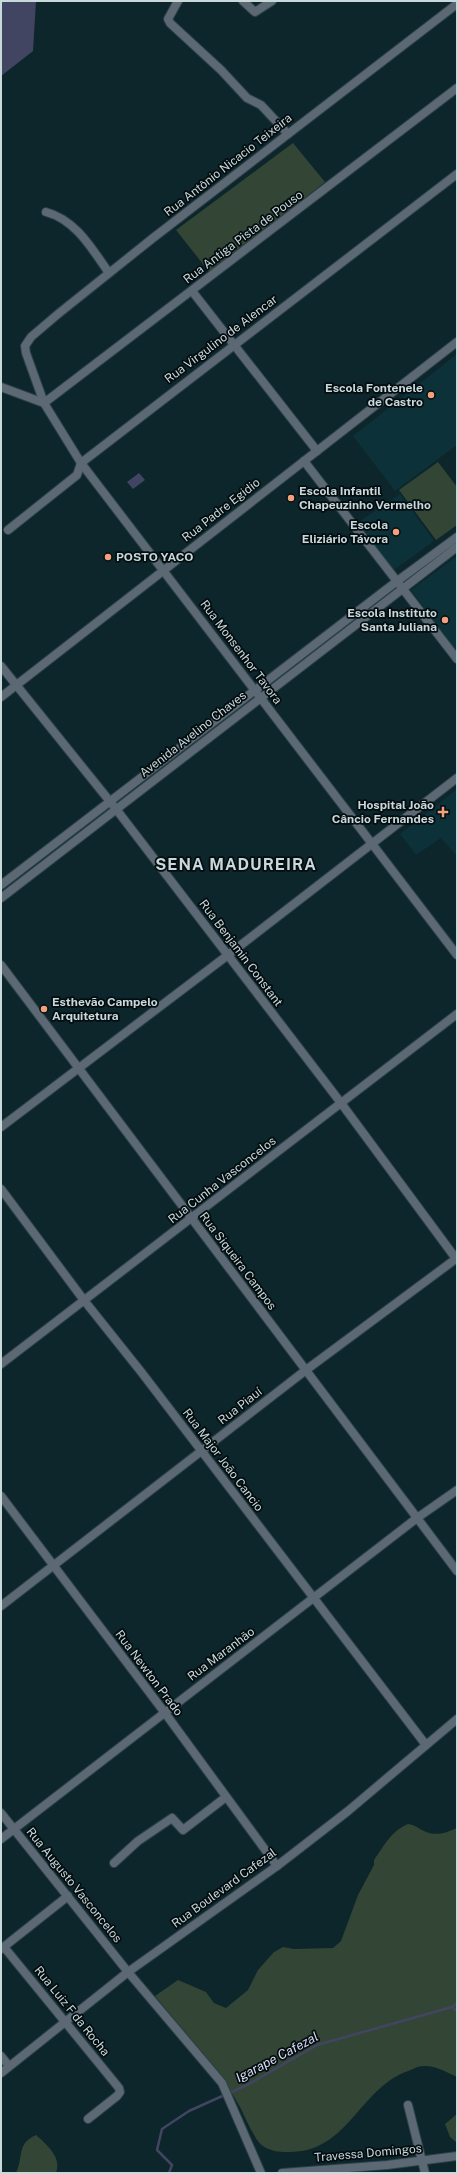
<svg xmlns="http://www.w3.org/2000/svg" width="458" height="2174" viewBox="0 0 458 2174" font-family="'Public Sans',sans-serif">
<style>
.built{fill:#0c3138}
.green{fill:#334534}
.water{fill:#424562}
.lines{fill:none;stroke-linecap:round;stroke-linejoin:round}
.stream{stroke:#424562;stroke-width:2.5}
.minor-casing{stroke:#2a4247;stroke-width:10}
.tertiary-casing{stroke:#2a4247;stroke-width:10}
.minor{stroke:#5c6873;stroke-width:8}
.tertiary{stroke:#5c6873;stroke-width:8}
.poi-dot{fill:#f1a17c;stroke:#040d10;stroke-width:1.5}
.labels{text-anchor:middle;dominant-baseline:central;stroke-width:3.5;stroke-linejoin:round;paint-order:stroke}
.street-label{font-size:12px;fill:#c9d8db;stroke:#040d10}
.poi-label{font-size:12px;font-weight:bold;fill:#c9d8db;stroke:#040d10;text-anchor:end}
.water-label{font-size:13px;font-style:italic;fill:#daddf5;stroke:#040d10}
.district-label{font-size:16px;font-weight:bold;letter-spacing:1px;fill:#c9d8db;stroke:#040d10}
</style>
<rect width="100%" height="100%" fill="#0c262b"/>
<g class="built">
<path d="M457,354V445L395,491L353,436Z"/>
<path d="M400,494L434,541L394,570L357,523Z"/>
<path d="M457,556V651L411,590Z"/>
<path d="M457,789V856L441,838L416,855L400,834Z"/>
</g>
<g class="green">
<path d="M293,143L325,182L210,273L176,230Z"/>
<path d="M438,462L457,487V525L436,540L399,490Z"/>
<path d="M408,1824C416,1825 419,1829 426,1832C437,1836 446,1833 457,1828V2077C447,2072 434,2065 423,2066C418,2066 413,2069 408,2071C358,2089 348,2154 287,2152C279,2152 270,2151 263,2146C255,2141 245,2117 240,2107C218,2067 184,2032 155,1996L178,1980L206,1992L214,2003L226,2008L248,1990L258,1970L274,1952L283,1947L294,1949L333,1948L341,1941L358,1895L374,1865V1860C384,1846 391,1831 408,1824Z"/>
<path d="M457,2114V2143L450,2137L445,2124Z"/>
<path d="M36,2135C47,2145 62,2157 56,2173H16C24,2156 16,2144 36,2135Z"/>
</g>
<g class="water">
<path d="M1,1H36L33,51L1,76Z"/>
<path d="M139,473L145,480L133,489L127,482Z"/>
</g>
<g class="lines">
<g class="stream">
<path d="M452,2007L457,2003"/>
<path d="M169,2173L172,2165L157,2150L162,2129L189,2111L249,2084L317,2045L452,2007L457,2011"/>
</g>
<g class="minor-casing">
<g id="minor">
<path d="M178,1L168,19L170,23L221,70L247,98L261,105L288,134"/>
<path d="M243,1L255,12L272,1"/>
<path d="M457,4L153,238L58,314L31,337L25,346L26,353L44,403L81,463L457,955"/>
<path d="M46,212C76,220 92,249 109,273"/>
<path d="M192,291L317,451"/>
<path d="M44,403L457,88"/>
<path d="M304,461L457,659"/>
<path d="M8,530L77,475L81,463L457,174"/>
<path d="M1,666L116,809L341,1103L457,1260"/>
<path d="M1,697L457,342"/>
<path d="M1,885L396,582L457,537"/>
<path d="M1,898L457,547"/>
<path d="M1,965L457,1571"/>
<path d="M1,1127L228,955L457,778"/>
<path d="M1,1189L83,1299L142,1373L426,1745"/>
<path d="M1,1364L457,1014"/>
<path d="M1,1496L165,1713L277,1866"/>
<path d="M1,1606L306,1370L457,1258"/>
<path d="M1,1813L128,1972L222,2083L261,2173"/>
<path d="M1,1839L417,1518L457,1490"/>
<path d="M114,1863L138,1841L172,1818L183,1830L226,1797"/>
<path d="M4,1947L119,2088L120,2092L117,2096L88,2119"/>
<path d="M1,1949L68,1896"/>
<path d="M1,2056L9,2066"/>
<path d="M1,2073L128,1972L277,1866L348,1811L457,1719"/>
<path d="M408,2105L425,2173"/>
<path d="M282,2173L387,2165L457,2156"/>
</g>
</g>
<g class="tertiary-casing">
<path id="tertiary" d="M1,387L44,403"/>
</g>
<use href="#minor" class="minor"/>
<use href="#tertiary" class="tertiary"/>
</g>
<g class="poi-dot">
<circle cx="431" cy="395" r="4"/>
<circle cx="291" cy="498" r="4"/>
<circle cx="396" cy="532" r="4"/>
<circle cx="108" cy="557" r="4"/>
<circle cx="445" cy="620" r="4"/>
<path d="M441 806h4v4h4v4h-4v4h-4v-4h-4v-4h4z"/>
<circle cx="44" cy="1009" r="4"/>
</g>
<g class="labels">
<g class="street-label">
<text transform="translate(228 165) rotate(-38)">Rua Antônio Nicacio Teixeira</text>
<text transform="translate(243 237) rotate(-37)">Rua Antiga Pista de Pouso</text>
<text transform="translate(221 339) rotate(-37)">Rua Virgulino de Alencar</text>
<text transform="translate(221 510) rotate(-38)">Rua Padre Egidio</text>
<text transform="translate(241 652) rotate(53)">Rua Monsenhor Tavora</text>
<text transform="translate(193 734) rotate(-38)">Avenida Avelino Chaves</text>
<text transform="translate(241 953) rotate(53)">Rua Benjamin Constant</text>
<text transform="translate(222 1180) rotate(-38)">Rua Cunha Vasconcelos</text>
<text transform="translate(238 1261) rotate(53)">Rua Siqueira Campos</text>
<text transform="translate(240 1406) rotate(-38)">Rua Piauí</text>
<text transform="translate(223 1460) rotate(53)">Rua Major João Cancio</text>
<text transform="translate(221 1654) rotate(-37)">Rua Maranhão</text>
<text transform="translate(149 1673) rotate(53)">Rua Newton Prado</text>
<text transform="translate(74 1885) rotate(51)">Rua Augusto Vasconcelos</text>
<text transform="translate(224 1888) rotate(-36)">Rua Boulevard Cafezal</text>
<text transform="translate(72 2011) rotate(51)">Rua Luiz F da Rocha</text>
<text transform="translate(368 2153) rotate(-5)">Travessa Domingos</text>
</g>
<g class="poi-label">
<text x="423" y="388">Escola Fontenele<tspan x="423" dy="14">de Castro</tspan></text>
<text x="299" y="491" text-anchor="start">Escola Infantil<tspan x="299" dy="14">Chapeuzinho Vermelho</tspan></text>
<text x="388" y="525">Escola<tspan x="388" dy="14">Eliziário Távora</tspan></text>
<text x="116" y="557" text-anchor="start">POSTO YACO</text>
<text x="437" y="613">Escola Instituto<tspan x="437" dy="14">Santa Juliana</tspan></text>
<text x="434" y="805">Hospital João<tspan x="434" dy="14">Câncio Fernandes</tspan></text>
<text x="52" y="1002" text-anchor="start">Esthevão Campelo<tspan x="52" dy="14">Arquitetura</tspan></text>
</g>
<g class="water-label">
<text transform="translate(277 2057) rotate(-28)">Igarape Cafezal</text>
</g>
<g class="district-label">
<text x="236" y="864">SENA MADUREIRA</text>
</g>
</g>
<rect width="458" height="2174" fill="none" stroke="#c9d8db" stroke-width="4"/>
</svg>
